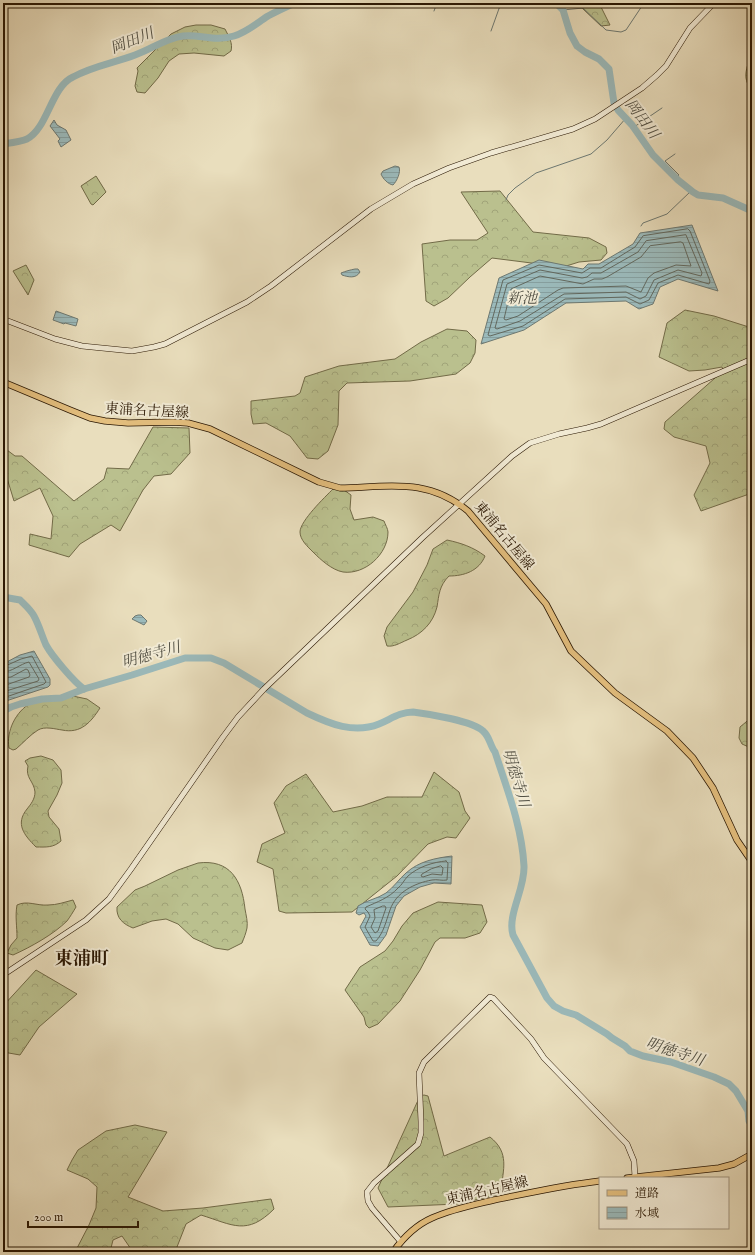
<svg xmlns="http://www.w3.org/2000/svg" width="755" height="1255" viewBox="0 0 755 1255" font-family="'IM FELL English','Noto Serif JP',serif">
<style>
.forest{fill:url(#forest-crowns);stroke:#726b48}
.water{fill:url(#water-rules);stroke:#6d7871}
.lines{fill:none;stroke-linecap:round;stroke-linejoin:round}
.shore{stroke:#62685e;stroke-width:1}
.stream{stroke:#6d7871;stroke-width:1}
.river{stroke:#9bbabb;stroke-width:7}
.secondary-casing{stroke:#291602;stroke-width:6}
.primary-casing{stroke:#291602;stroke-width:7}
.secondary{stroke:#f1ead4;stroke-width:5}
.primary{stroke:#e4bf7e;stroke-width:5.5}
.labels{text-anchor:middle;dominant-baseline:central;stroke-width:4;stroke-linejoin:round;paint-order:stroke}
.street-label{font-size:14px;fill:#291602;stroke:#f1ead4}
.water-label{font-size:15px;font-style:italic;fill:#514f43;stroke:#f1ead4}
.district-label{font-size:18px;font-weight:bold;fill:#291602;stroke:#f1ead4}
</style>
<defs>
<pattern id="forest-crowns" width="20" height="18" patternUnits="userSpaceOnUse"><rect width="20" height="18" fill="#bac08e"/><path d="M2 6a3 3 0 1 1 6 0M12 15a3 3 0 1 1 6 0" fill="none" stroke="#a0a479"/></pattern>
<pattern id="water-rules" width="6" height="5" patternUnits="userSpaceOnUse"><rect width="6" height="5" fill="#9bbabb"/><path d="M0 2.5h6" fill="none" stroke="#869f9f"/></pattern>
</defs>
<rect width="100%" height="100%" fill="#e9debd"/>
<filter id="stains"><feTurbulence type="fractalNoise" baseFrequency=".005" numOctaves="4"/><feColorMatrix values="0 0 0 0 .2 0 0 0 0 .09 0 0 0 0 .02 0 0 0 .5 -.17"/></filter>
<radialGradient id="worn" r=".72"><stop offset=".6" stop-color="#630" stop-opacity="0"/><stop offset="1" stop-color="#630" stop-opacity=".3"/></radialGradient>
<g class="forest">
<path d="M558,3H599L610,25L601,26L582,8L564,7Z"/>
<path d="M196,25H211L225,29C229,37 233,43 231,51L224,56L194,53L179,54L169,61L158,78L145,93L137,92L135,86L138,71L137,68L171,34L185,27Z"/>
<path d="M752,53V96L750,97C752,90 747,85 746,78C745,70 749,61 752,53Z"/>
<path d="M96,176L106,192L93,205L91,204L81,186Z"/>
<path d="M500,191L533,232L589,238L606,247L607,253L601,260L579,262L563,267L492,258L470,277L448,298L434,306L426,301L422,244L450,240H477L488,233L461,192Z"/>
<path d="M26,265L34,280L28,295L13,271Z"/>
<path d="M685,310L714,316L752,328V427L749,429L750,447L752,449V493L701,511L694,495L710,463L706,446L674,437L664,429L665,422L723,371L722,367L705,370L689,371L659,357L667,323Z"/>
<path d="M447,329L467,331L476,340L475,353L470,363L456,374L410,381L347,383L339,391L338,425L328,451L318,459L307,458L290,436L266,423L253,424L251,414V401L295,396L300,393L305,377L339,366L395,359L421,342Z"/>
<path d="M153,427L189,428L190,453L171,474L154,476L143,490L120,531L111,525L80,544L69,557L29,545L30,534L51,539L53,516L40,488L14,501L3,465V447L15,456H22L74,501L104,479L107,468L129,469Z"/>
<path d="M333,489L344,490L351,495L350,509L354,520L373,517L384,521C385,524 388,529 388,532C388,554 365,575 343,572C332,570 321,560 313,552C308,547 300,540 300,532C300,521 325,497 333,489Z"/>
<path d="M447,540C461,543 473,547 485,556C479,571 464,576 449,576C439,586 439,595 437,607C433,623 422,634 407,640C400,643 394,647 387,646L384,636L387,627L413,592L427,565L433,549Z"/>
<path d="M68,695L87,699L100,708C91,722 81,734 62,730C55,729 45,726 38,730C30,735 23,743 16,749L13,750L9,748C6,731 16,711 31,703C42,697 55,696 68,695Z"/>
<path d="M752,717V747L751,748L742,744L739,738L740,727Z"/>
<path d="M41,756L53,760L61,770L62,783L57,795L48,811L49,817L59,829L61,841C53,848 46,847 36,847C24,835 15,824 27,809C31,804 35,799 35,792C34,781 25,778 28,766L25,761L30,758Z"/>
<path d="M434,772L459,792L465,811L470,818L456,838L447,837L428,844L397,876L352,912L286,913L279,911L273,869L257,862L262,844L285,833L274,803L286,786L306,774L333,812L362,806L387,797H422Z"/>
<path d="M198,863C230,859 242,880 245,909C246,915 248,922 247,928C246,933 244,938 242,943L228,950L215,948L193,938L178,924L166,919L152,921L133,928C123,924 116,918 117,907L135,890L145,886L178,870Z"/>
<path d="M73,900L76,907C73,912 70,917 67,921C54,934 31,947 13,955L7,953L11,945L17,938C17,926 15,916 17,905C27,900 37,906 48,905C57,905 65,902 73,900Z"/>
<path d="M438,902L482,905L487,922L480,933L465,938H440L435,942L420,970L400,1001L378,1024L369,1028L366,1025L364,1017L345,990L360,967L385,951L393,941L402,926L413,913Z"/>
<path d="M36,970L77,994L39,1027L20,1055L3,1052V1006Z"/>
<path d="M424,1095L428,1096L444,1156L490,1137C510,1153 503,1169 501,1191L497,1195L457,1204L388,1207L378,1188L420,1096Z"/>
<path d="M135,1125L167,1132L128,1197L163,1211L203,1208L271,1199L274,1209C247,1236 233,1225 201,1215L186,1224L175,1252H133L122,1236L113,1240L110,1252H75L89,1225L96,1208L97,1187L88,1179L67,1170L72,1160L78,1150L106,1131Z"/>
</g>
<g class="water">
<path d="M54,120L57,125L66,130L71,140L61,147L58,141L60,139L50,126Z"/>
<path d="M395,166L399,167C401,172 397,181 393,185C388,184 383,179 381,174L383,171Z"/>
<path d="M692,225L718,291L678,279L660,287L653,304L639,309L626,301L566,303L524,330L481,344L499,278L539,260L583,269L588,264H599L633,244L640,233Z"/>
<path d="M355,269H358L360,272C356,279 348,277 342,275L341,273C346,271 350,270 355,269Z"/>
<path d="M56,311L78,319L76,326L65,323L64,324L53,320Z"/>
<path d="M138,615H141L147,621L144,625L132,619L135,616Z"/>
<path d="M34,651L50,679V685L48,687L3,702V664L20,655Z"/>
<path d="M452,856L451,884L434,883L420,887L404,896L396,906L386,935L378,946L370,945L360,927L366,916L364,913L359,915L356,913L358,906C367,900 377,899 386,893C394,887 399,879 406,873C419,861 436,858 452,856Z"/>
</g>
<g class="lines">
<g class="shore">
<path d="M688,229L690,231L710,281L709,284L678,275L658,283L649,300L640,304L626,297L565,299L523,326L490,336L488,335L503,280L539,265L582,273L590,268H601L635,247L643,236Z"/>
<path d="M686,235L702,273L701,276L678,270L654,280L646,296L640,299L626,292L564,294L520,321L497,329L495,328L507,284L540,270L582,278L587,277L592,273H601L638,252L646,241Z"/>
<path d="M681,242L683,243L691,266L676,265L654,273L648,278L641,292L626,286L563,288L558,290L518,316L506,320L504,319L511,289L540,276L583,284L594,279H602L607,277L641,257L650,246Z"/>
<path d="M3,667L21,659L32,656L46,682L44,684L3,698"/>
<path d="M3,672C12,672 20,664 29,662L39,679L38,681L3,692"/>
<path d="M3,678L11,677L26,669L28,670L30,675L29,677L3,686"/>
<path d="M446,861L448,863L447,880C442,881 437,879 432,880C415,883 396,892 390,910C386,921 384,932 376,941H373L365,927L370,916L368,912L365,909L366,907C377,902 389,898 398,888C402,885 404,880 408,876C418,867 433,862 446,861Z"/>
<path d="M441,866L443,868L442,875L432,874L423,877L421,876L422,874L431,869Z"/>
<path d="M383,906H385L386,908L378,931L375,933L371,927L375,918L374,910Z"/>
</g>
<g class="stream">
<path d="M563,10L583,8L606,30L621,32L626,30L644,3"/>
<path d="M434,11L437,3"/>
<path d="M491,31L501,3"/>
<path d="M634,127L662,108"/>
<path d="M675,154L665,161L679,175L676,178"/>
<path d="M506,200L508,195L515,188L536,173L591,154L607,140L626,118"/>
<path d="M641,226L643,223L667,214L691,191"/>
</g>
<g class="river">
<path d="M556,3L563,10L570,33L577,46L585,52L599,59L609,69L614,103L618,110L632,125L653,155L678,180L693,192L698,195L723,198L752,211"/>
<path d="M3,144C10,143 20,142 27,139C48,128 51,87 73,77C93,66 114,63 135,55C152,49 166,38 183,36C200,34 215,42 234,36C247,32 257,23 268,16C277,11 286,7 295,3"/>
<path d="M3,597L20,600C25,605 31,610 34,616C39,625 42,636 46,645C52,656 74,682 84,689"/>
<path d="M3,711L11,707L20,704L42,699L61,698L84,689L132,675L185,658H211L224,663L307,713C330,724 354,734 379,724C391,719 400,712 413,712C429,714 473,721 483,731C490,737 490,746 495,752C507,789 522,827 524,866C525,889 507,915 513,935L547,998L554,1006L563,1011L576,1015L607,1034L612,1038L625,1046L630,1051L643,1056L671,1062L714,1077L729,1084L736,1091L748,1111L749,1121L752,1126"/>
</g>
<g class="secondary-casing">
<g id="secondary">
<path d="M3,319L55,339L82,346L132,351L154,347L165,344L247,302L271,286L371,209L413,184L449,168L491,153L573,129L595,119L642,88L657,75L666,66L690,28L714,3"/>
<path d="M3,975L86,920L109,899L131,869L223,737L238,717L264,689L422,538L512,456L530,443L559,434L587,428L601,424L752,359"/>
<path d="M401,1242L372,1208L368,1201L367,1192L374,1183L418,1144L421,1133V1122L419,1073L424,1062L490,997L493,998L531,1039L544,1058L627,1144L634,1161L635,1177"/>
</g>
</g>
<g class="primary-casing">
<g id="primary">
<path d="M3,382L70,410L90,418L105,421L128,423L173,422L188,423L210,429L319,482L340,488C389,487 427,477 468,511L546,604L571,651L615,693L667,731L693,758L713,788L737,840L752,862"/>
<path d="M627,1178L719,1168L734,1164L752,1154"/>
<path d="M393,1252C403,1238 416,1225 432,1218C452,1209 473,1205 494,1200C529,1193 564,1185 600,1181"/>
</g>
</g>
<use href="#secondary" class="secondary"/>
<use href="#primary" class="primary"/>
</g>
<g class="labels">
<g class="street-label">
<text transform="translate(147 411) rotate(3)">東浦名古屋線</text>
<text transform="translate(504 536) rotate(50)">東浦名古屋線</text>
<text transform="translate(487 1191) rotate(-13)">東浦名古屋線</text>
</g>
<g class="water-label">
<text transform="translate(132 41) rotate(-22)">岡田川</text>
<text transform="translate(642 119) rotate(53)">岡田川</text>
<text x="522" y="298">新池</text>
<text transform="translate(151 655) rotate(-16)">明徳寺川</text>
<text transform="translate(516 778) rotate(73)">明徳寺川</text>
<text transform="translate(675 1052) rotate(18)">明徳寺川</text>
</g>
<g class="district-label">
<text x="82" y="959">東浦町</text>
</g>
</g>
<rect width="755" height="1255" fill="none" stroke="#e9debd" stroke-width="16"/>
<rect x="4" y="4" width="747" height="1247" fill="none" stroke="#291602" stroke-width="2"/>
<rect x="8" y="8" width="739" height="1239" fill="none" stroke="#291602"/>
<rect x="599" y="1177" width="130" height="52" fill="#f1ead4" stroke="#a19580"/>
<rect x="607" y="1190" width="20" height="6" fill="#e4bf7e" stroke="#a19580"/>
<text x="635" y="1197" font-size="12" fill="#291602">道路</text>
<rect x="607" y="1207" width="20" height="12" fill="url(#water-rules)" stroke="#a19580"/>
<text x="635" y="1217" font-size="12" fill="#291602">水域</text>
<path d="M28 1221v6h110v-6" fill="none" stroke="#291602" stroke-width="2"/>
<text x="34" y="1221" font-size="12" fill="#291602" stroke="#f1ead4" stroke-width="3" paint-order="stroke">200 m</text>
<rect width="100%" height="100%" filter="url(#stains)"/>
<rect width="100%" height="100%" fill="url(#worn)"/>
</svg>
